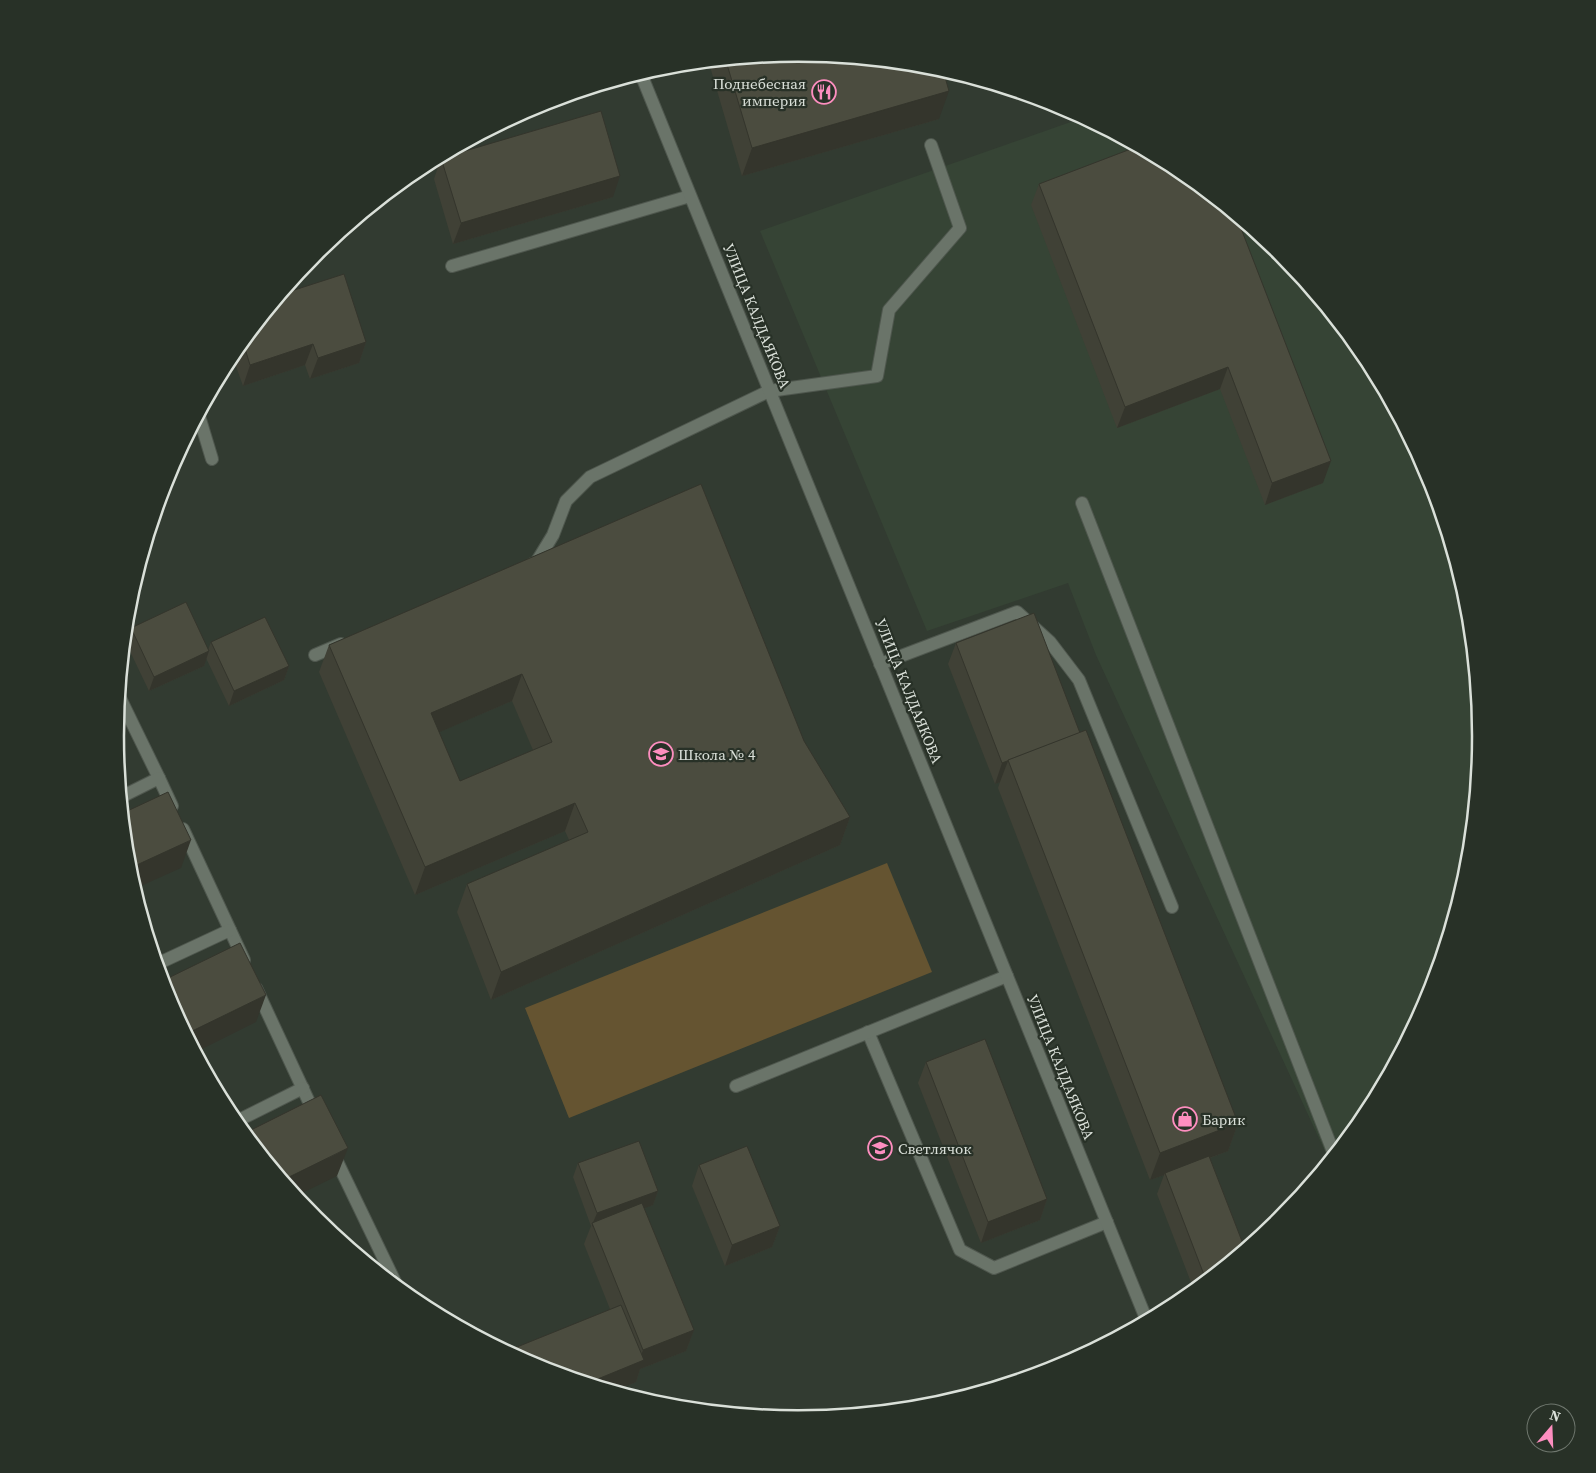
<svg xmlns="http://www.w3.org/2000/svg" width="1596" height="1473" viewBox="0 0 1596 1473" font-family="'Source Serif 4',serif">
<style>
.built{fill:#364435}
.green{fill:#655431}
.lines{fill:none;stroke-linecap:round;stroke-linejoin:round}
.service-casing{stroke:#4f574e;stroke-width:14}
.tertiary-casing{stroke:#4f574e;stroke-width:14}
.service{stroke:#6a7469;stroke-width:12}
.tertiary{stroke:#6a7469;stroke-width:12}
.wall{fill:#404136;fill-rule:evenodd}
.shaded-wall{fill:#34352c}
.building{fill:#4b4c3f;stroke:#34352c;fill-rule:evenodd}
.labels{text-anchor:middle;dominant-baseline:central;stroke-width:4.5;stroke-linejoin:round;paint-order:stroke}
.poi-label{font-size:15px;fill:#dae0d9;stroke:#283127;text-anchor:start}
.street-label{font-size:15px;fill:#dae0d9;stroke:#283127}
.rim{fill:none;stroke:#dae0d9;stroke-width:2.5}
</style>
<rect width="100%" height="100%" fill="#323b31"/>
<path class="built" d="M1082,118L1178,169L1281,254L1366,357L1429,475L1468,604L1481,737L1468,870L1429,998L1366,1116L1329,1160L1096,655L1068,583L927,631L760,231Z"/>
<path class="green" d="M887,863L932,972L569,1118L525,1008Z"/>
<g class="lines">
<g class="service-casing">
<g id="service">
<path d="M452,266L690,196"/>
<path d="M199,416L212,459"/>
<path d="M1082,503L1334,1154"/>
<path d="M532,564L536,563L553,535L566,501L590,477L769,391L877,376L889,310L960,228L931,145"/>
<path d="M315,655L341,644"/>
<path d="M880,664L1017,612L1050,642L1079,680L1172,907"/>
<path d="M119,696L159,778"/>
<path d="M121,797L159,778L172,806"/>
<path d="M183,829L244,960"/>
<path d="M157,964L230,930"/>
<path d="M256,988L316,1117"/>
<path d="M868,1032L960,1250L994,1268L1107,1222"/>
<path d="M736,1086L1007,976"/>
<path d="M235,1122L303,1088"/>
<path d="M333,1153L397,1286"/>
</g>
</g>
<g class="tertiary-casing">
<path id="tertiary" d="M641,74L1147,1321"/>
</g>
<use href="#service" class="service"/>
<use href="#tertiary" class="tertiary"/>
</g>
<g class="wall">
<path d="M798,54L939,119L742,176L709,63Z"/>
<path d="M1136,147L1323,483L1265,505L1220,389L1117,428L1031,205L1039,184Z"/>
<path d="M441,158L613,197L453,244L434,179Z"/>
<path d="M282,294L366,342L359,363L310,379L305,365L243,386L232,355Z"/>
<path d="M701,484L804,741L850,817L840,845L491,1000L457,912L467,884L569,840L565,831L415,895L319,672L329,645ZM512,701L533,750L460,781L439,732Z"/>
<path d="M131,628L208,650L211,642L289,666L284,680L229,706L206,658L204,666L149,691L126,643Z"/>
<path d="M956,643L1080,733L1238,1123L1228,1151L1210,1158L1245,1249L1194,1290L1157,1194L1164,1175L1150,1180L998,788L1000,782L995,784L948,664Z"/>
<path d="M926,1062L1047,1199L1040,1220L981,1243L918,1083Z"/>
<path d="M578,1163L658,1191L653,1205L644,1208L694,1330L686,1351L640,1369L636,1382L614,1391L536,1367L610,1309L584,1244L591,1226L573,1177Z"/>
<path d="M699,1165L780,1226L772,1247L725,1266L692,1186Z"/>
</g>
<g class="shaded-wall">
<path d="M949,91L939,119L742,176L752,148Z"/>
<path d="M620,176L613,197L453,244L461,223Z"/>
<path d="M366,342L359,363L310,379L318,358Z"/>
<path d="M313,344L305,365L243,386L250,365Z"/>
<path d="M1228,367L1220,389L1117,428L1125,407Z"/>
<path d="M1331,461L1323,483L1265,505L1272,483Z"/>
<path d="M209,651L204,666L149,691L154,677Z"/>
<path d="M289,666L284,680L229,706L234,691Z"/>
<path d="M522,674L512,701L421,740L431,713Z"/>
<path d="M1008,761L1000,782L995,784L1002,763Z"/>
<path d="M575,803L565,831L415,895L425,867Z"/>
<path d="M850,817L840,845L491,1000L501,972Z"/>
<path d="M191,840L181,868L134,889L128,869Z"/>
<path d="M266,995L256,1022L196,1052L186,1034Z"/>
<path d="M1238,1123L1228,1151L1166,1174L1165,1173L1164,1175L1150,1180L1160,1153Z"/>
<path d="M348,1148L337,1176L296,1196L283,1180Z"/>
<path d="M658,1191L653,1205L593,1227L592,1225L597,1213Z"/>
<path d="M1047,1199L1040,1220L981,1243L988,1222Z"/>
<path d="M780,1226L772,1247L725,1266L732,1245Z"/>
<path d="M694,1330L686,1351L640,1369L636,1382L614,1391L588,1383L639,1362L643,1350Z"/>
</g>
<g class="building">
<path d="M798,54L931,67L943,70L949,91L752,148L726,61Z"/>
<path d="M601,111L620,176L461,223L441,158Z"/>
<path d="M1136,147L1178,169L1237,218L1331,461L1272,483L1228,367L1125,407L1039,184Z"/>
<path d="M344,274L366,342L318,358L313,344L250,365L243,342L282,294Z"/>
<path d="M701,484L804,741L850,817L501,972L467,884L588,832L575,803L425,867L329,645ZM522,674L552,742L460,781L431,713Z"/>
<path d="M186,602L209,651L154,677L131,628Z"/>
<path d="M1034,613L1080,733L1002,763L956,643Z"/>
<path d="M265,617L289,666L234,691L211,642Z"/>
<path d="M1086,730L1238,1123L1160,1153L1008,760Z"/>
<path d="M168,792L191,840L128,869L123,813Z"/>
<path d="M240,943L266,995L186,1034L167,998L162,981Z"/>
<path d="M985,1039L1047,1199L988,1222L926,1062Z"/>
<path d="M321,1095L348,1148L283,1180L245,1133Z"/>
<path d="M639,1141L658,1191L597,1213L578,1163Z"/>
<path d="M747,1146L780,1226L732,1245L699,1165Z"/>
<path d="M1209,1156L1245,1249L1206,1280L1165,1173Z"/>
<path d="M642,1203L694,1330L643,1350L592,1223Z"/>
<path d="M394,1274L403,1291L386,1278Z"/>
<path d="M621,1305L644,1360L588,1383L536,1367L507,1351Z"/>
</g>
<defs>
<g id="restaurant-ring" transform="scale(1.25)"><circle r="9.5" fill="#283127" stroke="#fd8ebf" stroke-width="1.5"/><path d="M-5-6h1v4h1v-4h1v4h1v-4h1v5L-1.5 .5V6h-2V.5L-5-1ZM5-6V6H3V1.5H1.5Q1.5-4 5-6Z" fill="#fd8ebf"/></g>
<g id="school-ring" transform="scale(1.25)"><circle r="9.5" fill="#283127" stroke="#fd8ebf" stroke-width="1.5"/><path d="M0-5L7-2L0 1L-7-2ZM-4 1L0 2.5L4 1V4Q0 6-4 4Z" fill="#fd8ebf"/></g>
<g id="shop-ring" transform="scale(1.25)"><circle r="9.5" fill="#283127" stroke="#fd8ebf" stroke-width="1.5"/><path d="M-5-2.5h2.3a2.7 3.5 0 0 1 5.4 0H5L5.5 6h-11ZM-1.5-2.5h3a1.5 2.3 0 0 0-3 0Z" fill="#fd8ebf"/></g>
</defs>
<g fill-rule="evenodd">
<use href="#restaurant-ring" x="824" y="92"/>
<use href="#school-ring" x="661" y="754"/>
<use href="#shop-ring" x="1185" y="1119"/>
<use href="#school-ring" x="880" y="1148"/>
</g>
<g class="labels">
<g class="poi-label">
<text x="806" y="83" text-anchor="end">Поднебесная<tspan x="806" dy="17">империя</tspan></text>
<text x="678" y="754">Школа № 4</text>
<text x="1202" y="1119">Барик</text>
<text x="898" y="1148">Светлячок</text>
</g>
<g class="street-label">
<text transform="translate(757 316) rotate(68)">УЛИЦА КАЛДАЯКОВА</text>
<text transform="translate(909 691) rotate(68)">УЛИЦА КАЛДАЯКОВА</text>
<text transform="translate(1061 1067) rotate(68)">УЛИЦА КАЛДАЯКОВА</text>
</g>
</g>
<path d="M0 0H1596V1473H0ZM124 736a674 674 0 1 1 1348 0a674 674 0 1 1-1348 0Z" fill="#283127" fill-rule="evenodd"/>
<path class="rim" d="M124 736a674 674 0 1 1 1348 0a674 674 0 1 1-1348 0Z"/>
<g transform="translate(1551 1428) rotate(19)"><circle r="24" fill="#283127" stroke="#6f776e"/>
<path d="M0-4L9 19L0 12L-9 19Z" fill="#fd8ebf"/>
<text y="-8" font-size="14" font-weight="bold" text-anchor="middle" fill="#dae0d9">N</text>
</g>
</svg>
